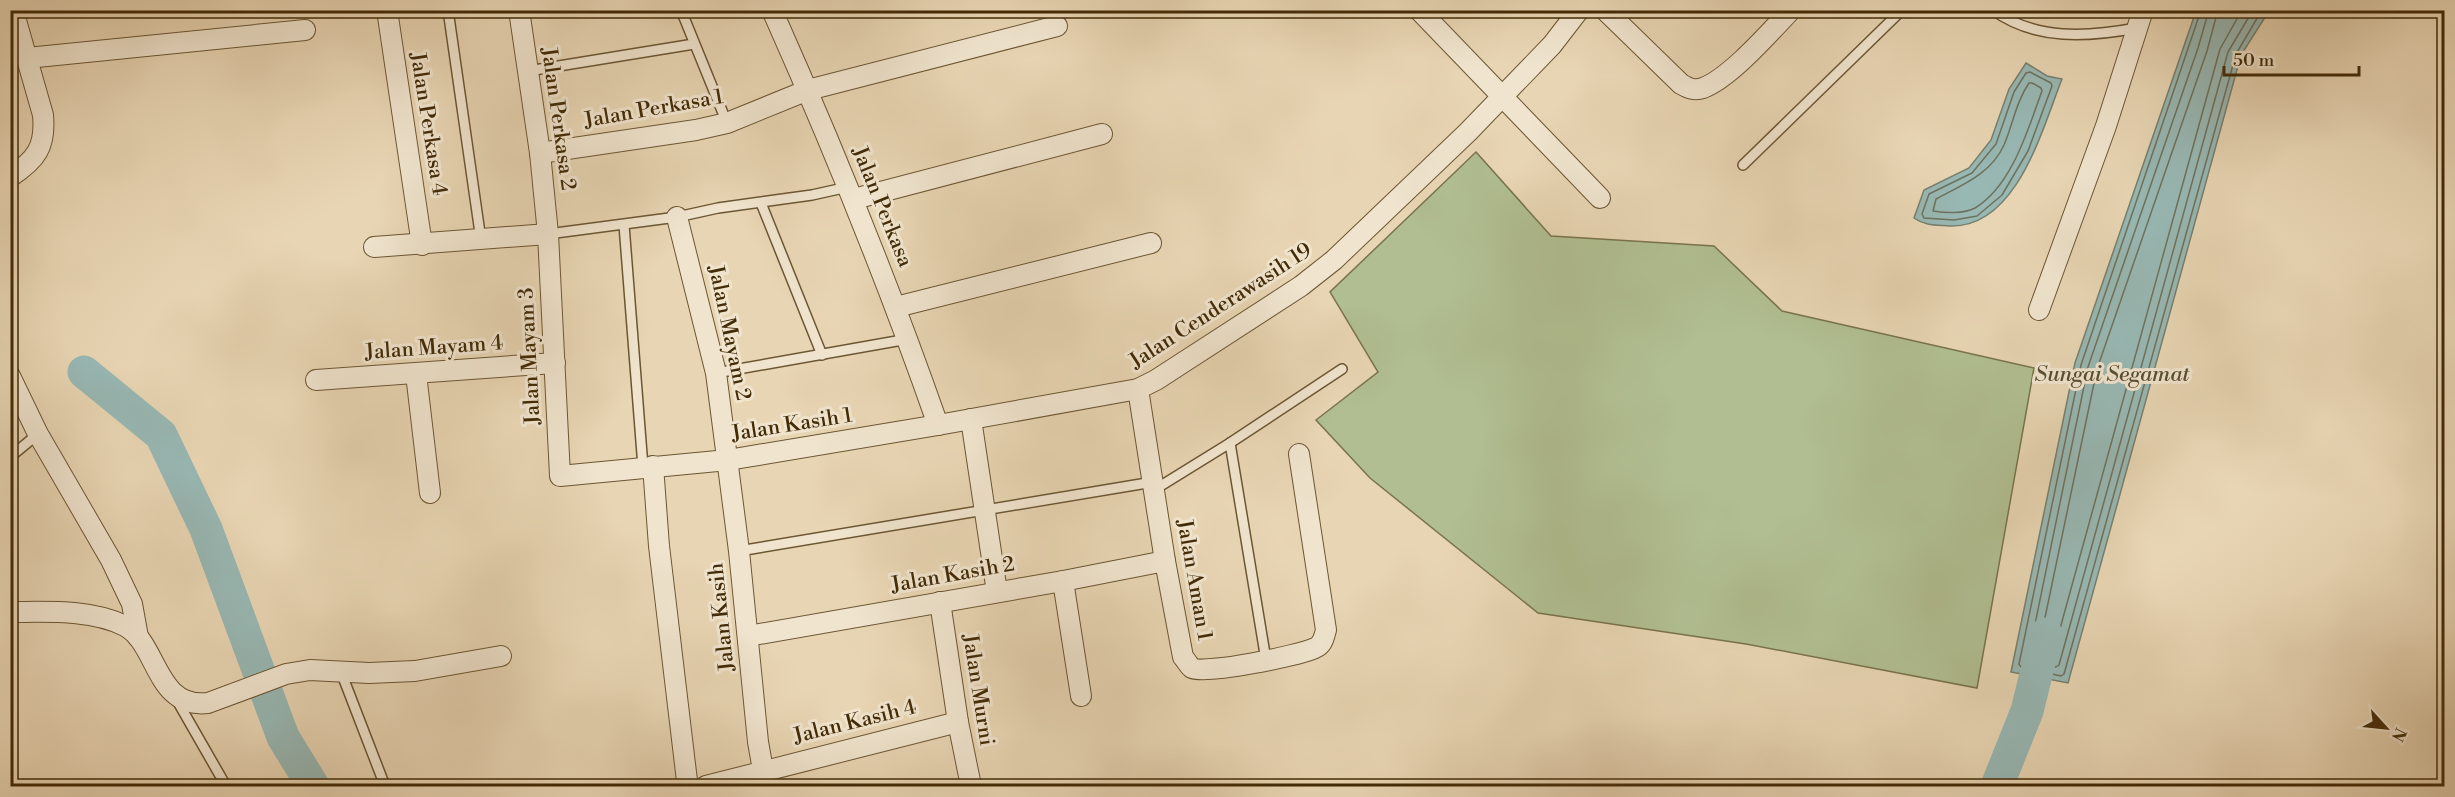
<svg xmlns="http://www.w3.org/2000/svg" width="2455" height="797" viewBox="0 0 2455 797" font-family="'Libre Bodoni',serif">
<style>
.green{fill:#b0be91;stroke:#79744c;stroke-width:1.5}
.water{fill:#98b8b4;stroke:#76806f;stroke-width:1.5}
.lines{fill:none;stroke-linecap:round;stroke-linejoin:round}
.shore{stroke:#6d725e;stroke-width:1.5}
.river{stroke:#98b8b4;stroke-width:33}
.lane-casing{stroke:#6c5632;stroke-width:12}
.street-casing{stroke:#6c5632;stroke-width:22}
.lane{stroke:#f0e4ce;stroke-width:9}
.street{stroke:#f0e4ce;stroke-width:20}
.labels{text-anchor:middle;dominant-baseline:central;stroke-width:6;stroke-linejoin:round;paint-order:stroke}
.street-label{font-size:21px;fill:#422b07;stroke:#f0e4ce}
.water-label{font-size:22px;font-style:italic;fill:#584e32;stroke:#f0e4ce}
</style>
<rect width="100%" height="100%" fill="#e8d5b3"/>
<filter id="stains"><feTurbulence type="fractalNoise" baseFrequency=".00333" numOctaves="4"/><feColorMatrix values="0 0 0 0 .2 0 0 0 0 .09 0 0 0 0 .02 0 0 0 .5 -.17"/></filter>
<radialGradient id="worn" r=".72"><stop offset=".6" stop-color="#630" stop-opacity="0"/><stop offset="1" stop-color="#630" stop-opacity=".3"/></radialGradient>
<path class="green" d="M1476,152L1551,236L1714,246L1782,311L2034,368L1977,688L1746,644L1538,613L1370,478L1316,420L1378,372L1330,292Z"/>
<g class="water">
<path d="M2196,11H2269L2241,55L2068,683L2011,672L2075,363Z"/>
<path d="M2026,63L2047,76L2062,79C2042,129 2017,229 1949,226C1936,225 1925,226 1914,218L1924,190L1969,168L1991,140L2009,89Z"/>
</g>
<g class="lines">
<g class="shore">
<path d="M2201,10L2081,365L2019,664L2021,667L2061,676L2064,674L2236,54L2262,10"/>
<path d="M2209,10L2198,48L2088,367L2028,658L2030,662L2056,667L2059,665L2228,52L2253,10"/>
<path d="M2218,10L2207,51L2097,369L2038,651L2041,655L2050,656L2053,654L2220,49L2242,10"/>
<path d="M2030,72L2051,83L2052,86L2028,151L2002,195L1977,216L1954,220L1924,218L1922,214L1929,194L1972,173L1996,144L2014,92L2026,73Z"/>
<path d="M2032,83L2041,88L2042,91C2028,129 2012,186 1975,208C1964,214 1945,213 1933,211L1936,199C1962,185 1991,174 2004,145C2013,124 2016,102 2029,83Z"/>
</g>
<g class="river">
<path d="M84,372L161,435L206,529L283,737L313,786"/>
<path d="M1997,786L2027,711L2046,634"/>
</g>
<g class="lane-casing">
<g id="lane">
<path d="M448,10L481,240"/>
<path d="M681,10L727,123"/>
<path d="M1993,10C2036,41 2088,37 2137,28"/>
<path d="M528,71L694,44"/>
<path d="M1743,165L1902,10"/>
<path d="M761,203L822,355"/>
<path d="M624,225L643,467"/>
<path d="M548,234L677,217L718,208L812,195L848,187"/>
<path d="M716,373L908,339"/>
<path d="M1230,443L1342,369"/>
<path d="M10,457L38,434"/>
<path d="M1154,490L1230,443L1266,660"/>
<path d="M739,551L1153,482"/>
<path d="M10,563V579"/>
<path d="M341,672L385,786"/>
<path d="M175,697L226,786"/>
</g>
</g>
<g class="street-casing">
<g id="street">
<path d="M387,10L422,245"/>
<path d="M519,10L540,153L548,234L560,476L728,460L938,425L1138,389L1156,380L1301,286L1334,260L1468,132L1552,45L1579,10"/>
<path d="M772,10C833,147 889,285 938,425"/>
<path d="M1419,10L1600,198"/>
<path d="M1605,10L1681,84C1688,88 1694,91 1703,88C1730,78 1770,32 1791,10"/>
<path d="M27,58L305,30"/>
<path d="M540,153L696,130L727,123L808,90L1057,26"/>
<path d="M10,177C36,160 46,147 43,115L13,10"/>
<path d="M854,199L1102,134"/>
<path d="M677,217L716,373L739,551L758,742L763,770"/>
<path d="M374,247L548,234"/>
<path d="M896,307L1151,243"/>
<path d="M2039,310L2106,126L2143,10"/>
<path d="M416,374L430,493"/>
<path d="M10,376L38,434L111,560L132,604L138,637"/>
<path d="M316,380L555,363"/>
<path d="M1138,389L1165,561L1183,657C1186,660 1189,666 1192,668C1205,675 1300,655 1315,648C1323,645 1324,637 1326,630L1299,454"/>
<path d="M971,419L997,592"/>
<path d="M653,466L659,546L687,781L690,786"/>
<path d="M1063,581L1081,696"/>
<path d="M940,602L958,722L971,786"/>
<path d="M10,612C46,612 92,609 125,626C158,643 155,709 208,703L286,674L310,670L369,673L415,671L501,656"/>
<path d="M748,636L1063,581L1165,561"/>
<path d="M706,786L958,722"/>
</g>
</g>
<use href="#lane" class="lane"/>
<use href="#street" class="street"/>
</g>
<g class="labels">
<g class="street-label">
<text transform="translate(654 109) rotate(-10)">Jalan Perkasa 1</text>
<text transform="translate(558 119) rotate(82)">Jalan Perkasa 2</text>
<text transform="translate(428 124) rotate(81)">Jalan Perkasa 4</text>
<text transform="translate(882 207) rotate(68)">Jalan Perkasa</text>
<text transform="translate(1221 306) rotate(-33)">Jalan Cenderawasih 19</text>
<text transform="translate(729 333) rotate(78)">Jalan Mayam 2</text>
<text transform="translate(434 348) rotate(-4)">Jalan Mayam 4</text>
<text transform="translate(530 356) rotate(-93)">Jalan Mayam 3</text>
<text transform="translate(792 425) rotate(-9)">Jalan Kasih 1</text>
<text transform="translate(953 575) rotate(-10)">Jalan Kasih 2</text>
<text transform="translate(1194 580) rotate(80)">Jalan Aman 1</text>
<text transform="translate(722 617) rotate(-96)">Jalan Kasih</text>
<text transform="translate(978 690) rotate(81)">Jalan Murni</text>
<text transform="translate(855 722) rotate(-14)">Jalan Kasih 4</text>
</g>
<g class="water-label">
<text x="2112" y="374">Sungai Segamat</text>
</g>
</g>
<rect width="2455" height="797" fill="none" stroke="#e8d5b3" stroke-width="36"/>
<rect x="12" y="12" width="2431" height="773" fill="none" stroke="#422b07" stroke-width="3"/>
<rect x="18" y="18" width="2419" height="761" fill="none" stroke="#422b07" stroke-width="1.5"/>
<g transform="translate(2386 728) rotate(117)" stroke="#f0e4ce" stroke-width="4.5" paint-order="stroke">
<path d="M0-4.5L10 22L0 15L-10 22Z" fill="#422b07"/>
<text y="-9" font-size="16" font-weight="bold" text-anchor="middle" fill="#422b07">N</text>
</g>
<path d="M2224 66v9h135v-9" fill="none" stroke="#422b07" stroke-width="3"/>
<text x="2233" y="66" font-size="18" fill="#422b07" stroke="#f0e4ce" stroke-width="4.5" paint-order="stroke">50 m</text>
<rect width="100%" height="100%" filter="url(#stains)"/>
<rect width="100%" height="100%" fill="url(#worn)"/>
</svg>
